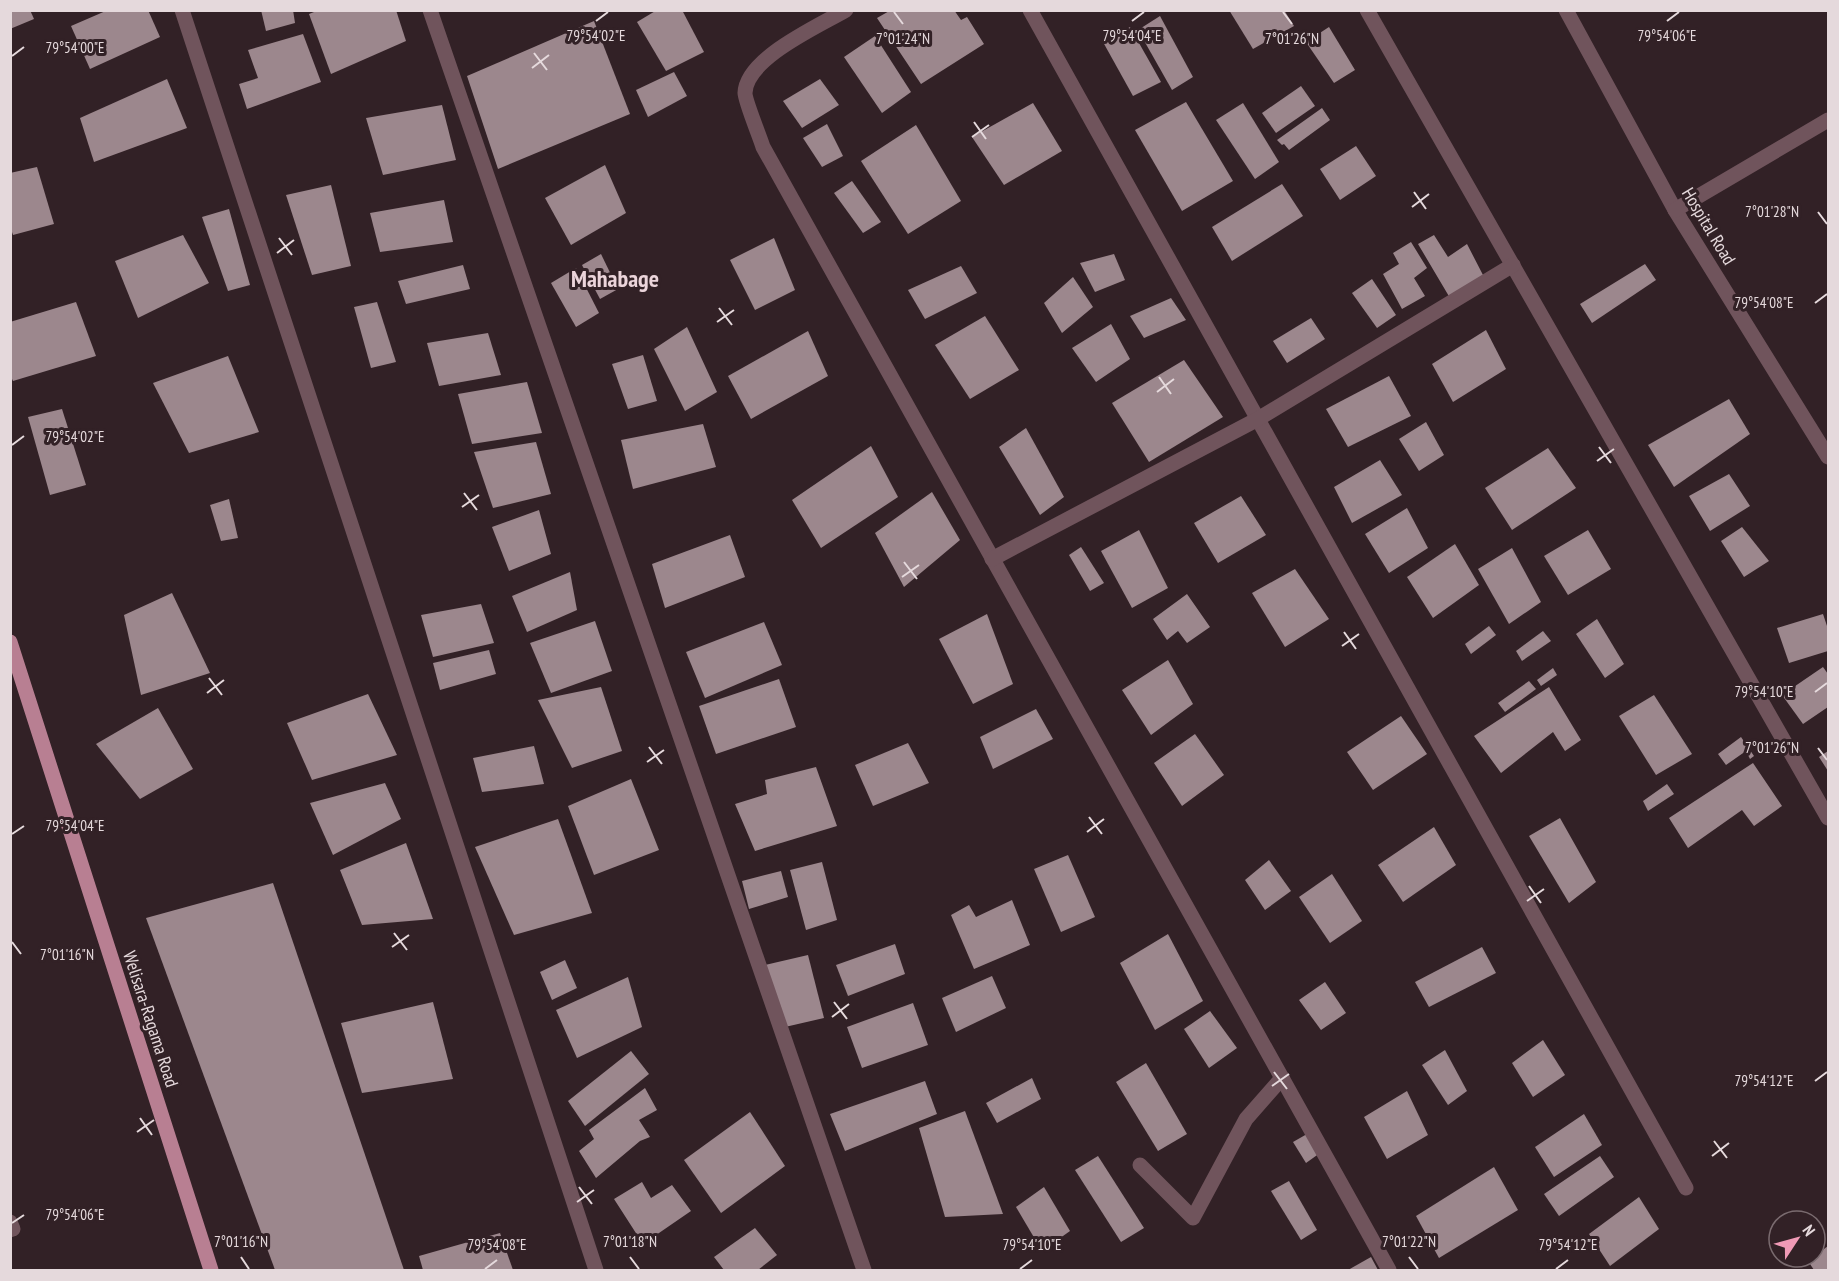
<svg xmlns="http://www.w3.org/2000/svg" width="1839" height="1281" viewBox="0 0 1839 1281" font-family="'PT Sans Narrow',sans-serif">
<style>
.building{fill:#9c878d}
.lines{fill:none;stroke-linecap:round;stroke-linejoin:round}
.minor{stroke:#70545c;stroke-width:15}
.major{stroke:#b87f92;stroke-width:15}
.ticks{fill:none;stroke:#e5d9dc;stroke-width:2}
.labels{text-anchor:middle;dominant-baseline:central;stroke-width:6;stroke-linejoin:round;paint-order:stroke}
.street-label{font-size:18px;fill:#e5d9dc;stroke:#322126}
.district-label{font-size:24px;font-weight:bold;fill:#ebd4da;stroke:#322126}
.ticks-label{font-size:15px;text-anchor:middle;fill:#e5d9dc;stroke:#322126;stroke-width:6;stroke-linejoin:round;paint-order:stroke}
</style>
<rect width="100%" height="100%" fill="#322126"/>
<g class="building">
<path d="M10,10H30L34,19L10,29Z"/>
<path d="M108,10H148L160,37L90,69L71,26Z"/>
<path d="M261,10H293L295,23L266,31Z"/>
<path d="M319,10H396L406,41L331,74L309,14Z"/>
<path d="M657,10H682L704,52L666,71L637,22Z"/>
<path d="M891,10H954L961,20L967,17L984,44L921,84L877,18Z"/>
<path d="M1229,10H1284L1294,26L1253,49Z"/>
<path d="M1160,16L1193,77L1172,90L1138,30Z"/>
<path d="M594,21L630,114L498,169L467,76Z"/>
<path d="M1130,27L1161,82L1133,96L1103,42Z"/>
<path d="M1329,27L1355,70L1334,83L1306,42Z"/>
<path d="M303,34L321,82L247,109L239,84L258,78L248,50Z"/>
<path d="M875,36L911,92L882,113L844,57Z"/>
<path d="M674,72L687,96L648,117L636,90Z"/>
<path d="M167,79L187,128L94,162L80,118Z"/>
<path d="M820,79L839,105L802,128L783,101Z"/>
<path d="M1301,86L1315,106L1276,133L1262,113Z"/>
<path d="M1186,102L1233,181L1182,211L1135,130Z"/>
<path d="M1033,103L1062,151L1004,185L972,137Z"/>
<path d="M1243,103L1279,162L1255,179L1216,120Z"/>
<path d="M442,105L456,160L383,175L366,118Z"/>
<path d="M1322,108L1330,120L1289,150L1284,144L1282,145L1277,140Z"/>
<path d="M827,124L843,156L822,167L803,138Z"/>
<path d="M916,125L961,201L908,234L861,161Z"/>
<path d="M1356,146L1376,176L1340,200L1320,169Z"/>
<path d="M605,165L626,213L571,245L545,198Z"/>
<path d="M37,167L54,224L13,235L10,226V173Z"/>
<path d="M852,181L881,222L863,233L834,193Z"/>
<path d="M1282,184L1303,216L1232,261L1212,227Z"/>
<path d="M331,185L351,266L312,275L286,195Z"/>
<path d="M444,200L453,242L380,252L370,213Z"/>
<path d="M229,209L250,285L228,291L202,217Z"/>
<path d="M183,235L209,283L138,318L115,261Z"/>
<path d="M1434,235L1448,257L1467,244L1483,275L1450,298L1418,244Z"/>
<path d="M774,238L795,290L755,310L730,260Z"/>
<path d="M1411,242L1427,268L1414,278L1425,296L1402,309L1383,274L1399,264L1393,253Z"/>
<path d="M601,254L618,289L600,299L582,265Z"/>
<path d="M1114,254L1125,280L1095,292L1080,263Z"/>
<path d="M1645,264L1656,280L1592,323L1580,304Z"/>
<path d="M463,265L470,289L406,304L398,281Z"/>
<path d="M961,266L977,293L925,319L908,290Z"/>
<path d="M576,268L599,313L576,327L551,283Z"/>
<path d="M1073,277L1093,307L1062,333L1044,303Z"/>
<path d="M1372,279L1396,315L1377,328L1352,293Z"/>
<path d="M1171,298L1186,320L1144,338L1130,316Z"/>
<path d="M76,302L96,356L13,381L10,375V322Z"/>
<path d="M377,302L396,362L371,368L354,307Z"/>
<path d="M985,316L1019,370L970,399L935,345Z"/>
<path d="M1311,318L1325,339L1287,363L1273,341Z"/>
<path d="M1111,324L1130,359L1096,382L1072,348Z"/>
<path d="M687,327L717,392L685,411L654,349Z"/>
<path d="M1486,330L1506,369L1453,402L1432,364Z"/>
<path d="M808,331L828,376L751,419L728,376Z"/>
<path d="M488,333L501,375L439,386L427,343Z"/>
<path d="M643,355L657,401L628,409L612,364Z"/>
<path d="M228,356L259,432L189,453L153,383Z"/>
<path d="M1184,360L1223,417L1149,462L1112,403Z"/>
<path d="M1389,376L1411,416L1348,447L1326,409Z"/>
<path d="M527,382L542,433L472,444L458,394Z"/>
<path d="M1729,399L1750,434L1674,487L1648,445Z"/>
<path d="M62,409L86,485L50,495L28,417Z"/>
<path d="M1426,422L1444,455L1419,471L1399,439Z"/>
<path d="M703,424L716,467L633,489L621,440Z"/>
<path d="M1026,428L1064,497L1040,515L999,447Z"/>
<path d="M536,442L551,494L493,508L474,452Z"/>
<path d="M871,446L898,497L821,548L792,500Z"/>
<path d="M1548,448L1576,488L1512,530L1485,488Z"/>
<path d="M1380,460L1402,495L1352,523L1334,487Z"/>
<path d="M1729,474L1750,506L1710,531L1689,496Z"/>
<path d="M932,492L960,540L904,587L875,533Z"/>
<path d="M1241,496L1266,535L1218,563L1194,523Z"/>
<path d="M229,499L238,538L221,541L210,505Z"/>
<path d="M1407,508L1428,548L1389,573L1365,534Z"/>
<path d="M539,510L551,554L509,571L492,527Z"/>
<path d="M1742,527L1769,561L1744,577L1721,541Z"/>
<path d="M1139,530L1168,588L1132,608L1101,551Z"/>
<path d="M1588,530L1611,569L1568,595L1544,556Z"/>
<path d="M730,535L745,577L665,608L652,564Z"/>
<path d="M1455,544L1479,585L1433,618L1407,577Z"/>
<path d="M1081,547L1104,583L1090,591L1069,555Z"/>
<path d="M1512,548L1541,602L1509,624L1478,569Z"/>
<path d="M1295,569L1329,619L1285,647L1252,593Z"/>
<path d="M570,572L577,610L527,632L512,596Z"/>
<path d="M172,593L210,673L141,695L124,615Z"/>
<path d="M1187,594L1210,627L1187,643L1178,631L1167,640L1153,619Z"/>
<path d="M481,604L494,643L433,657L421,615Z"/>
<path d="M987,614L1013,684L973,704L939,639Z"/>
<path d="M1823,614L1828,629V651L1789,663L1777,628Z"/>
<path d="M1597,619L1624,664L1605,678L1576,634Z"/>
<path d="M595,621L612,671L551,693L530,643Z"/>
<path d="M764,622L782,665L705,698L686,652Z"/>
<path d="M1489,626L1496,635L1471,654L1465,644Z"/>
<path d="M1543,631L1551,641L1522,661L1516,651Z"/>
<path d="M489,650L496,674L440,690L433,663Z"/>
<path d="M1168,660L1193,704L1151,735L1122,690Z"/>
<path d="M1823,667L1828,674V707L1803,724L1782,695Z"/>
<path d="M1553,668L1557,675L1541,686L1537,680Z"/>
<path d="M779,679L796,727L716,754L699,706Z"/>
<path d="M1529,681L1536,689L1505,712L1498,703Z"/>
<path d="M601,687L622,751L572,768L538,700Z"/>
<path d="M1549,687L1581,740L1565,751L1553,732L1501,773L1474,736Z"/>
<path d="M368,694L397,755L312,780L287,723Z"/>
<path d="M1654,695L1692,754L1656,775L1619,716Z"/>
<path d="M158,708L193,769L140,799L96,744Z"/>
<path d="M1036,709L1053,739L993,769L980,737Z"/>
<path d="M1401,716L1427,754L1373,790L1347,752Z"/>
<path d="M1195,734L1224,775L1182,806L1154,763Z"/>
<path d="M1741,737L1754,756L1750,759L1746,751L1726,765L1718,754Z"/>
<path d="M908,743L929,783L873,806L855,765Z"/>
<path d="M534,746L544,784L482,792L473,758Z"/>
<path d="M1828,751V771L1819,757Z"/>
<path d="M1753,763L1782,806L1754,826L1742,810L1688,848L1669,818Z"/>
<path d="M816,767L837,826L755,851L735,804L767,794L765,780Z"/>
<path d="M631,779L659,850L594,875L568,806Z"/>
<path d="M385,783L401,819L333,855L310,803Z"/>
<path d="M1667,784L1674,794L1648,811L1643,801Z"/>
<path d="M1560,818L1596,882L1569,903L1529,836Z"/>
<path d="M558,819L592,913L514,935L475,847Z"/>
<path d="M1434,827L1456,865L1403,902L1378,865Z"/>
<path d="M406,843L433,919L362,925L340,870Z"/>
<path d="M1068,855L1095,917L1061,932L1034,869Z"/>
<path d="M1269,860L1291,891L1265,910L1245,880Z"/>
<path d="M822,862L837,920L806,930L790,870Z"/>
<path d="M781,871L788,897L749,909L742,881Z"/>
<path d="M1332,874L1362,921L1330,943L1299,897Z"/>
<path d="M273,883L404,1270H275L146,918Z"/>
<path d="M1012,900L1030,945L974,969L951,915L969,905L976,917Z"/>
<path d="M1168,934L1203,1001L1155,1030L1120,963Z"/>
<path d="M895,944L905,974L848,996L836,965Z"/>
<path d="M1482,947L1496,973L1429,1007L1415,982Z"/>
<path d="M808,955L824,1018L785,1027L765,965Z"/>
<path d="M565,960L577,988L552,1000L540,972Z"/>
<path d="M992,976L1006,1008L956,1032L942,998Z"/>
<path d="M628,977L642,1027L577,1058L556,1010Z"/>
<path d="M1325,982L1346,1013L1321,1030L1299,1000Z"/>
<path d="M433,1002L453,1079L362,1093L341,1023Z"/>
<path d="M913,1003L928,1045L862,1068L847,1027Z"/>
<path d="M1210,1011L1237,1048L1209,1068L1184,1029Z"/>
<path d="M1543,1040L1565,1075L1533,1097L1512,1063Z"/>
<path d="M1445,1050L1467,1091L1448,1105L1422,1065Z"/>
<path d="M631,1051L649,1074L585,1126L568,1101Z"/>
<path d="M1146,1063L1187,1134L1158,1151L1116,1082Z"/>
<path d="M1032,1078L1041,1099L997,1123L986,1103Z"/>
<path d="M925,1081L937,1114L845,1151L830,1114Z"/>
<path d="M645,1088L657,1110L639,1120L650,1137L640,1141L596,1178L579,1151L594,1139L589,1130Z"/>
<path d="M1407,1091L1428,1135L1387,1159L1364,1117Z"/>
<path d="M965,1111L1003,1214L945,1217L919,1128Z"/>
<path d="M750,1112L785,1166L721,1213L684,1160Z"/>
<path d="M1584,1114L1602,1145L1554,1177L1535,1147Z"/>
<path d="M1307,1134L1320,1153L1306,1163L1293,1142Z"/>
<path d="M1098,1156L1144,1228L1121,1242L1075,1170Z"/>
<path d="M1600,1156L1614,1177L1559,1216L1544,1194Z"/>
<path d="M1494,1167L1518,1210L1439,1258L1416,1216Z"/>
<path d="M1289,1181L1317,1230L1301,1240L1271,1191Z"/>
<path d="M642,1182L651,1198L672,1185L691,1211L643,1244L614,1199Z"/>
<path d="M1044,1187L1070,1231L1042,1251L1016,1207Z"/>
<path d="M1639,1197L1659,1229L1610,1266L1589,1234Z"/>
<path d="M755,1228L777,1255L758,1270H724L714,1257Z"/>
<path d="M500,1233L513,1270H423L419,1256Z"/>
<path d="M1828,1246V1270H1814L1808,1261Z"/>
<path d="M1371,1257L1378,1270H1348Z"/>
</g>
<g class="lines">
<g class="minor">
<path d="M182,10L596,1270"/>
<path d="M430,10L864,1270"/>
<path d="M846,10C819,26 746,58 745,93C745,101 760,137 763,147L1389,1270"/>
<path d="M1030,10L1686,1188"/>
<path d="M1367,10L1828,818"/>
<path d="M1566,10L1675,210L1828,457"/>
<path d="M1675,210L1828,120"/>
<path d="M992,559L1258,419L1513,265"/>
<path d="M1140,1165L1193,1218L1246,1119L1282,1078"/>
<path d="M10,1222L13,1229L10,1230"/>
</g>
<path class="major" d="M10,642L211,1270"/>
</g>
<path class="ticks" d="M894,12L903,24M1283,12L1292,24M596,21L608,12M1132,21L1144,12M1667,21L1679,12M534,53L547,70M12,56L24,47M532,68L549,55M974,122L986,139M972,137L989,125M1414,192L1426,209M1412,207L1429,194M1818,212L1827,224M279,238L292,255M277,253L294,240M1815,303L1827,294M719,308L732,325M717,322L734,310M1159,377L1171,394M1157,392L1174,379M12,445L24,436M1599,447L1611,463M1597,461L1614,449M464,493L477,510M462,507L479,495M904,562L917,579M902,577L919,565M1344,632L1356,649M1342,646L1359,634M209,678L222,695M1815,692L1827,683M207,693L224,680M649,747L662,764M1818,748L1827,760M647,762L664,750M1089,817L1102,834M1087,832L1104,819M12,834L24,826M1529,886L1541,903M1527,901L1544,889M394,933L407,950M12,942L21,954M392,947L409,935M834,1002L847,1019M832,1017L849,1004M1274,1072L1287,1089M1815,1081L1827,1072M1272,1086L1289,1074M140,1118L152,1135M137,1132L154,1120M1714,1141L1727,1158M1712,1156L1729,1143M579,1187L592,1204M577,1202L594,1190M12,1223L24,1215M241,1257L249,1269M630,1257L639,1269M1409,1257L1418,1269M485,1269L497,1260M1020,1269L1032,1260M1556,1269L1568,1260"/>
<g class="labels">
<g class="street-label">
<text transform="translate(1709 226) rotate(59)">Hospital Road</text>
<text transform="translate(151 1019) rotate(72)">Welisara-Ragama Road</text>
</g>
<g class="district-label">
<text x="615" y="278">Mahabage</text>
</g>
</g>
<g class="ticks-label">
<text x="1667" y="41">79°54'06"E</text>
<text x="596" y="41">79°54'02"E</text>
<text x="1132" y="41">79°54'04"E</text>
<text x="903" y="44">7°01'24"N</text>
<text x="1292" y="44">7°01'26"N</text>
<text x="75" y="53">79°54'00"E</text>
<text x="1772" y="217">7°01'28"N</text>
<text x="1764" y="308">79°54'08"E</text>
<text x="75" y="442">79°54'02"E</text>
<text x="1764" y="697">79°54'10"E</text>
<text x="1772" y="753">7°01'26"N</text>
<text x="75" y="831">79°54'04"E</text>
<text x="67" y="960">7°01'16"N</text>
<text x="1764" y="1086">79°54'12"E</text>
<text x="75" y="1220">79°54'06"E</text>
<text x="241" y="1247">7°01'16"N</text>
<text x="630" y="1247">7°01'18"N</text>
<text x="1409" y="1247">7°01'22"N</text>
<text x="497" y="1250">79°54'08"E</text>
<text x="1032" y="1250">79°54'10"E</text>
<text x="1568" y="1250">79°54'12"E</text>
</g>
<rect width="1839" height="1281" fill="none" stroke="#e5d9dc" stroke-width="24"/>
<g transform="translate(1797 1239) rotate(54)"><circle r="28" fill="#322126" stroke="#7a6b6f" stroke-width="1.5"/>
<path d="M0-4.5L10 22L0 15L-10 22Z" fill="#f09ab6"/>
<text y="-9" font-size="16" font-weight="bold" text-anchor="middle" fill="#e5d9dc">N</text>
</g>
</svg>
